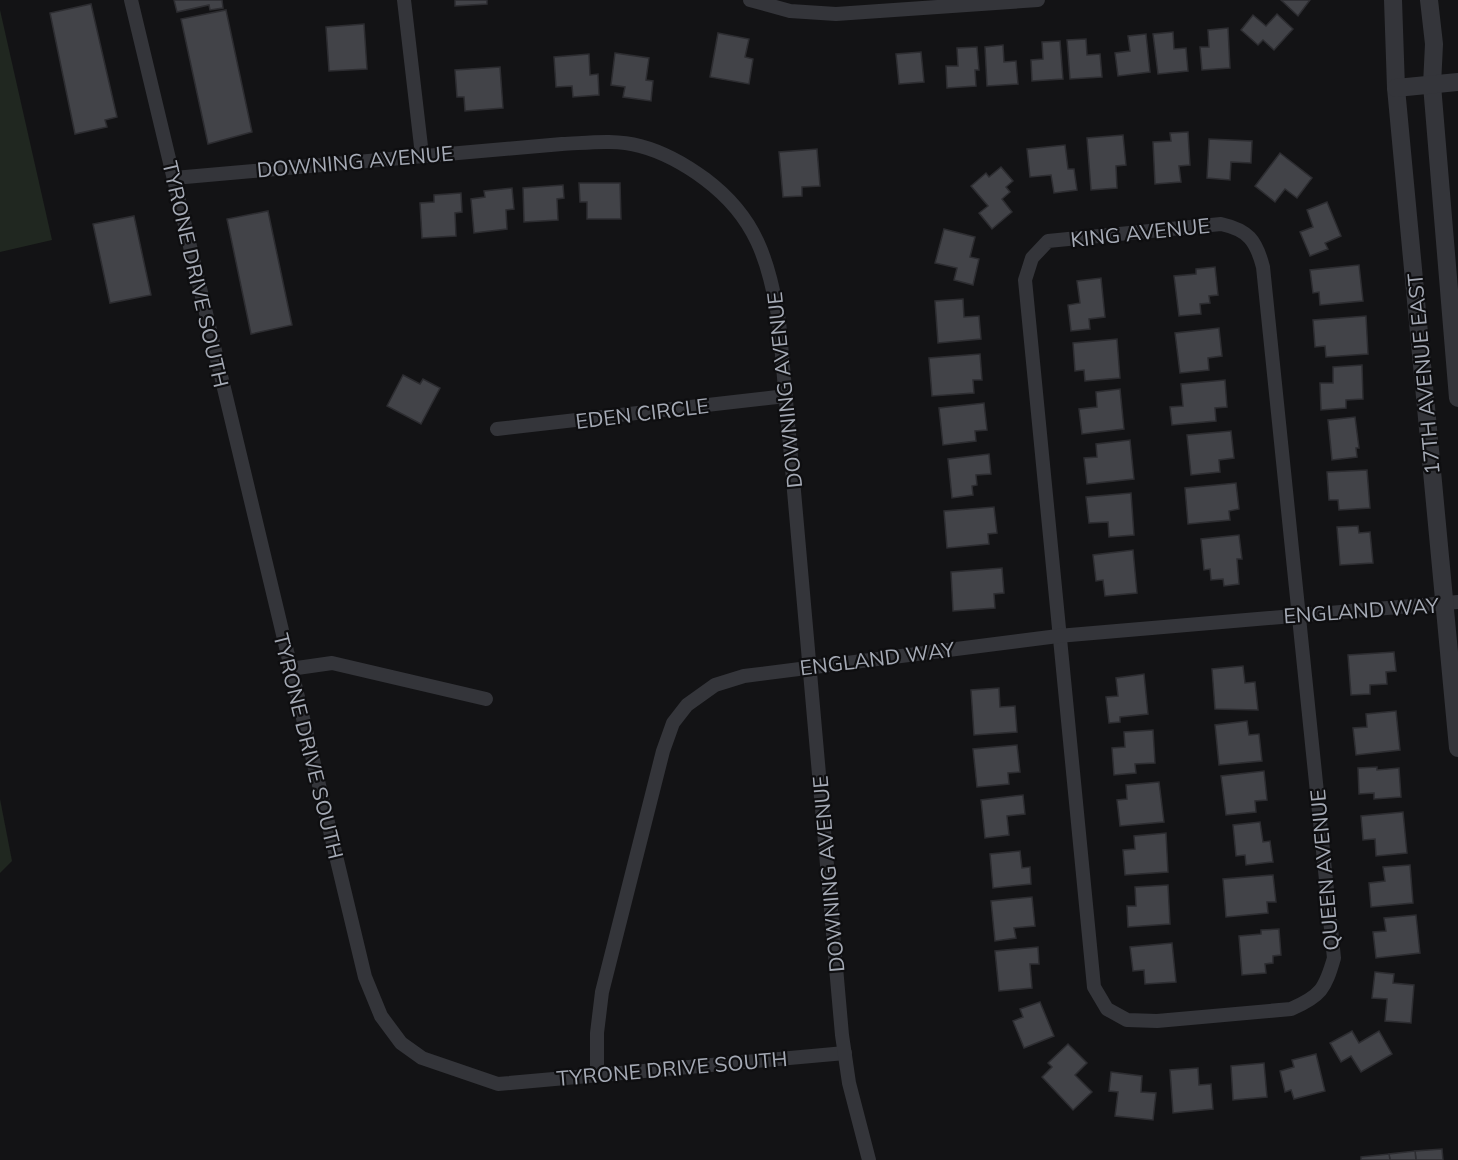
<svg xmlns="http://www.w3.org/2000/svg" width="1458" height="1160" viewBox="0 0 1458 1160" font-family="Mulish,sans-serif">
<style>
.green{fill:#202720}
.building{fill:#424348;stroke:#2d2d31;stroke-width:1.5}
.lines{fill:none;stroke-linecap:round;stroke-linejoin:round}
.minor{stroke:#34353a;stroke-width:14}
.tertiary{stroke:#34353a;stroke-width:18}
.labels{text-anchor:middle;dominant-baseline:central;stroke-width:4.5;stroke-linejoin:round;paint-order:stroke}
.street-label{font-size:21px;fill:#a5aab5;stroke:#0e0e10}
</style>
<rect width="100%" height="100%" fill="#131315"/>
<g class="green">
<path d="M0,10L52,240L0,252Z"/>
<path d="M0,799L12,861L0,873Z"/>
</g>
<g class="building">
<path d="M174,0H222L223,8L210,10L209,5L177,12Z"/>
<path d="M455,0H487V4L455,6Z"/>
<path d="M1281,0H1310L1298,16Z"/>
<path d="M91,4L117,117L105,120L107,127L75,134L50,13Z"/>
<path d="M226,10L252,132L208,144L181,19Z"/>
<path d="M1277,14L1293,29L1274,50L1263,40L1258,45L1241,30L1253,15L1266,26Z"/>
<path d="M364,24L367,69L329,71L326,27Z"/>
<path d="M1228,28L1230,68L1202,70L1200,47H1209L1208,30Z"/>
<path d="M1173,32L1174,49L1186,48L1188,71L1158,74L1153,34Z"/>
<path d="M718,33L749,39L745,57L753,59L749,84L710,77Z"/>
<path d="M1146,34L1150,72L1118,76L1115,53L1130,51L1128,36Z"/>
<path d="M1086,39L1087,55L1100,54L1102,77L1070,79L1067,40Z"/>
<path d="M1060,41L1063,79L1032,81L1031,60L1043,59L1042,42Z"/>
<path d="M1003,45L1004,62L1016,61L1018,84L987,86L985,47Z"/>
<path d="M977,47L979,70H975L976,86L947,88L946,66H958L957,48Z"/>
<path d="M921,52L924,82L899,84L896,54Z"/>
<path d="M615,53L649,58L646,80L653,81L651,101L623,97L625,87L611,85Z"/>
<path d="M589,54L590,75L598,74L599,95L573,97L572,86L556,87L554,57Z"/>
<path d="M500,67L503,108L465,111L464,97H457L455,70Z"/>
<path d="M1188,132L1190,165L1179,166L1181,182L1155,184L1153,142L1171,141L1170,133Z"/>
<path d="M1123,135L1126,165L1116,166L1117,188L1091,190L1087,138Z"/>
<path d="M1209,139L1252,141L1251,163L1231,162L1230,180L1207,178Z"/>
<path d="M1065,145L1068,169H1074L1077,190L1054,193L1051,175L1030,177L1027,149Z"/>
<path d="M817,149L820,186L802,187V196L783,197L779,152Z"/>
<path d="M1280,153L1312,178L1297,198L1285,189L1275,202L1255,186Z"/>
<path d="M1001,167L1013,181L1006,187L1010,192L1002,199L1012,212L992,229L979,213L988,206L971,186L986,173L989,177Z"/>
<path d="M579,183H620L621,219H587V202H580Z"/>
<path d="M563,185L564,198L557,199L558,220L524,222L523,188Z"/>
<path d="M512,188L514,209L506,210L507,229L474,233L471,199L485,197L484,191Z"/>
<path d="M461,193L462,212L455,213L456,236L422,238L420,203L434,202V195Z"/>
<path d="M1327,202L1341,236L1325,243L1328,249L1310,256L1300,232L1313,227L1307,210Z"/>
<path d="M268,211L292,325L251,334L227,219Z"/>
<path d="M134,216L151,295L110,303L93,224Z"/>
<path d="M944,229L975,237L970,257L979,259L973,285L954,280L957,268L935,263Z"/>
<path d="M1359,265L1363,301L1320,305L1319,292L1313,293L1310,270Z"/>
<path d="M1215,267L1218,295L1209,296L1210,303L1200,304L1201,314L1179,316L1174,276L1196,274V269Z"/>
<path d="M1101,278L1105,317L1089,319L1090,329L1071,331L1068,305L1080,303L1077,281Z"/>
<path d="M963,299L964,317L979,316L981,339L938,343L935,301Z"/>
<path d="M1366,316L1368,354L1326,357L1325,346L1315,347L1313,320Z"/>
<path d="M1219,328L1222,356L1208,358L1209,370L1180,373L1175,333Z"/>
<path d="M1117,339L1120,378L1085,381L1084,370L1075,371L1073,343Z"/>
<path d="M980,354L982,380H973L974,393L932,396L929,358Z"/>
<path d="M1362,365L1363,399L1346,400V408L1321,410L1320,383H1333V367Z"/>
<path d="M403,375L420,384L423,379L440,388L421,424L387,406Z"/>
<path d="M1225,380L1227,407L1215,408L1216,421L1172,425L1170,407L1183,406L1181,384Z"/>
<path d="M1120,389L1124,429L1082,434L1079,409L1097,407L1096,392Z"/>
<path d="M984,403L987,430L975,431L976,441L943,445L939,408Z"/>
<path d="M1355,417L1359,448H1356L1357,457L1332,460L1328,420Z"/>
<path d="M1231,431L1234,458L1219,460L1220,472L1191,475L1187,435Z"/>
<path d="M1130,440L1134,479L1087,484L1084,458L1097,457L1096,444Z"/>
<path d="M989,454L991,474L976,475L977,485L972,486L973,495L952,498L948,459Z"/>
<path d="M1367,470L1370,508L1339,510L1338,500H1329L1327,472Z"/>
<path d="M1236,483L1239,509L1229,511L1230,520L1188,524L1185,488Z"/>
<path d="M1131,493L1134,535L1109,537L1108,522L1089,523L1086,497Z"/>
<path d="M994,507L997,533L988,534L989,544L947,548L944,511Z"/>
<path d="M1358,526L1359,533L1370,532L1373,563L1340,565L1337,527Z"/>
<path d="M1239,535L1242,559H1237L1239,584L1224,586L1223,579L1211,580L1210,569L1204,570L1201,539Z"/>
<path d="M1133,550L1137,593L1105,596L1103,580L1096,581L1093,555Z"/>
<path d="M1002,568L1004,593L994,594L995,608L953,611L951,572Z"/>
<path d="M1394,652L1396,671L1386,672L1387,684L1370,685V694L1351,695L1348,655Z"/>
<path d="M1243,666L1245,683L1255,682L1258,710L1215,709L1212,669Z"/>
<path d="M1144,674L1148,714L1120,717V722L1109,723L1106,697L1118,696L1116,678Z"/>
<path d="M999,688L1000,707L1015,706L1017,732L974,735L971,690Z"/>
<path d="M1396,711L1400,750L1356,755L1353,728L1367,727L1366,714Z"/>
<path d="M1247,721L1249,735L1259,734L1262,761L1219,765L1215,725Z"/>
<path d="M1153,730L1155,763L1135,764L1136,773L1114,775L1112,748L1125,747L1124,732Z"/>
<path d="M1017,745L1020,772L1008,773L1009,784L977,787L973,749Z"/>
<path d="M1377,767V770L1399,768L1401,797L1374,799V793L1359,794L1358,768Z"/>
<path d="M1264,771L1267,800L1255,801L1256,812L1226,815L1221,776Z"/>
<path d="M1159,782L1164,822L1120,826L1117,800L1127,799L1126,785Z"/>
<path d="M1023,795L1025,814L1007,816L1009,835L985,838L981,800Z"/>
<path d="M1403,812L1407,853L1376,856L1375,839L1363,840L1361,816Z"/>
<path d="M1260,822L1263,842L1270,841L1273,862L1246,865L1245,855L1236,856L1233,825Z"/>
<path d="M1166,833L1168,872L1125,875L1123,850L1135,849L1134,836Z"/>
<path d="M1020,851L1022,868L1030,867L1031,884L993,888L990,854Z"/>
<path d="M1410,865L1413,903L1371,907L1369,883L1385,881L1383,867Z"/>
<path d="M1273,875L1276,902H1267L1268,913L1226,917L1223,879Z"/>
<path d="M1168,885L1170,924L1128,927L1127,906H1136L1135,887Z"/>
<path d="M1032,897L1035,926L1014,928L1016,938L995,941L991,901Z"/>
<path d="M1416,915L1420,953L1376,958L1373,932L1386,931L1384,918Z"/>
<path d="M1279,929L1281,955L1273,956V963L1265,964L1266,973L1242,975L1239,936L1261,934V930Z"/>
<path d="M1172,943L1176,982L1145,984L1144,970L1133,971L1130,947Z"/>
<path d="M1038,947L1039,964H1030L1032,988L999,991L995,951Z"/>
<path d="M1375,972L1394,974L1393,983L1414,985L1411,1023L1385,1021L1387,999L1372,998Z"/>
<path d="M1040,1002L1054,1036L1024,1048L1013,1021L1023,1017L1020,1009Z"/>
<path d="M1352,1031L1359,1043L1379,1031L1392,1054L1361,1072L1351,1056L1341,1062L1330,1043Z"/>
<path d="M1068,1044L1087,1063L1075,1075L1092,1092L1073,1110L1042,1077L1052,1067L1048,1063Z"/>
<path d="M1316,1054L1325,1091L1294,1099L1291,1090L1285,1092L1280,1071L1294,1067L1292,1060Z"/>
<path d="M1264,1063L1267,1097L1233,1100L1231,1066Z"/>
<path d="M1198,1068L1199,1085L1211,1084L1213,1109L1173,1113L1170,1070Z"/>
<path d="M1111,1072L1142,1076L1141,1092L1156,1093L1153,1120L1115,1116L1118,1092L1109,1091Z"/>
<path d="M1442,1149L1443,1160H1416L1415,1151Z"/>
<path d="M1415,1151L1416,1160H1390L1389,1154Z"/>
<path d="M1389,1154L1390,1160H1361V1157Z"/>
</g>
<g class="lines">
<g class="minor">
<path d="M131,0L365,977L381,1016L401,1043L422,1058L498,1084L845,1053"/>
<path d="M404,0L422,155"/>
<path d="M750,0L790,11L836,14L1038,0"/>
<path d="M174,178L562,144C587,143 615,139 640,146C663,152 686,165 705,179C757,218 768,260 779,321L842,1035L849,1083L869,1160"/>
<path d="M1221,224C1248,230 1256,240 1263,267L1334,958C1325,989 1321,996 1291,1009L1157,1021L1127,1020L1107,1009L1094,987L1025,280L1032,258L1048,241Z"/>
<path d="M497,429L786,396"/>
<path d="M290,669L332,663L486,699"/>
<path d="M597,1075V1033L602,992L663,751L673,723L687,705L715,685L744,676L1058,636L1458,602"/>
</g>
<g class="tertiary">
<path d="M1393,0L1396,88L1458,748"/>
<path d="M1429,0L1434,44L1432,85L1458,398"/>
<path d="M1396,88L1458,82"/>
</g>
</g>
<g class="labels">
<g class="street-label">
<text transform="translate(355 161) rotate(-5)">DOWNING AVENUE</text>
<text transform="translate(1140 232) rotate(-6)">KING AVENUE</text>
<text transform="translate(196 274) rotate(77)">TYRONE DRIVE SOUTH</text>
<text transform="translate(1423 374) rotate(-95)">17TH AVENUE EAST</text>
<text transform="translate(784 390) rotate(-96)">DOWNING AVENUE</text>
<text transform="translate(642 413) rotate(-7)">EDEN CIRCLE</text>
<text transform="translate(1361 610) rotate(-4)">ENGLAND WAY</text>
<text transform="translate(877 658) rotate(-7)">ENGLAND WAY</text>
<text transform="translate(309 746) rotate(76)">TYRONE DRIVE SOUTH</text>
<text transform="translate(1324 870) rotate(-95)">QUEEN AVENUE</text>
<text transform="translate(828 874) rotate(-95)">DOWNING AVENUE</text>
<text transform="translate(672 1068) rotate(-5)">TYRONE DRIVE SOUTH</text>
</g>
</g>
</svg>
